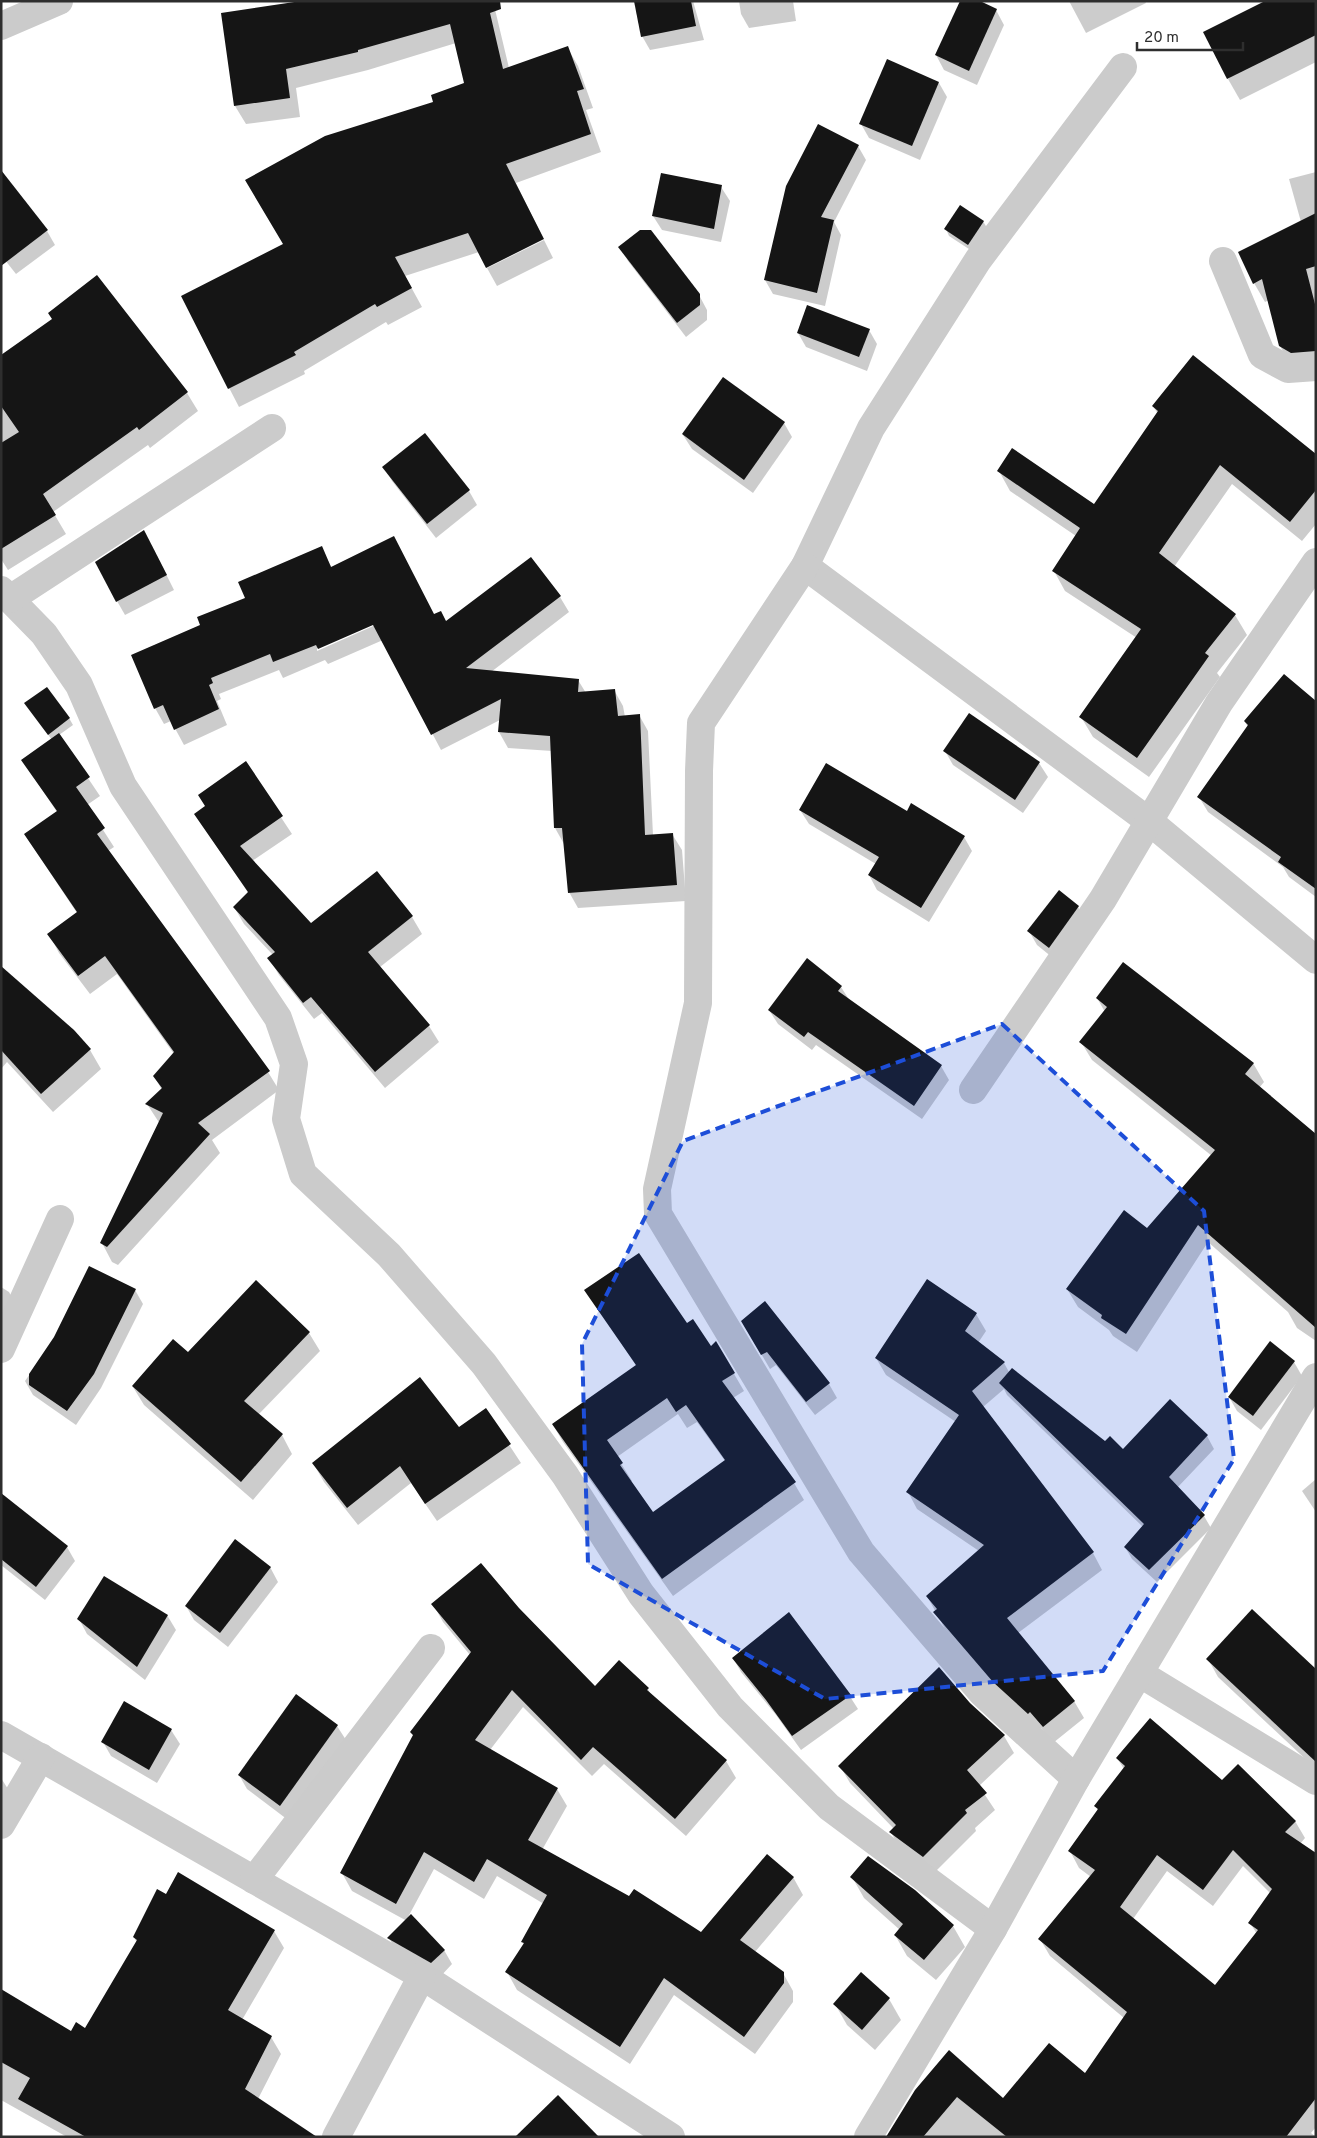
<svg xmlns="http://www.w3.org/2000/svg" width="1317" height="2138" viewBox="0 0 1317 2138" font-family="Overpass,sans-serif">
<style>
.shadow{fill:#0003;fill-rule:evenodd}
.building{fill:#151515;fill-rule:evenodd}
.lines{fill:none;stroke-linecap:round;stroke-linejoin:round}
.minor{stroke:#cbcbcb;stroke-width:28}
.tertiary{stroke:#cbcbcb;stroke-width:28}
.marked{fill:#1d4ed8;fill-opacity:0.2;stroke:#1d4ed8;stroke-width:4;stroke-dasharray:10 6;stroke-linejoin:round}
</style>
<rect width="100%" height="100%" fill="#fff"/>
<g class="shadow">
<path d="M493,1L509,68L567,47L578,66L593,108L586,110L601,152L516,183L543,238L479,252L405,276L422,307L388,325L386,322L304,371L305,374L239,407L182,297L285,245L435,103L466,84L456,43L368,70L296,88L300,117L246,124L235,106L222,14Z"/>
<path d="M635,1H693L704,40L650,50L642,36Z"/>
<path d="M739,1H793L796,21L749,28L741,14Z"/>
<path d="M1069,1H1145L1146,3L1086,33Z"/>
<path d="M1316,5V62L1240,100L1228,79Z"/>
<path d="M996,10L1004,25L977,85L944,70L936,55Z"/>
<path d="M939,83L947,97L920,160L869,138L861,124Z"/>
<path d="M858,146L866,160L834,222L841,235L825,306L773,294L765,280Z"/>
<path d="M1316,172V370L1291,365L1280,346L1269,300L1265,302L1254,283L1301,222L1289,179Z"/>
<path d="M721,187L730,201L721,242L662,230L653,216Z"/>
<path d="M983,221L987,228L972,251L949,236L946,229Z"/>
<path d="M47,231L55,245L16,274L1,255Z"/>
<path d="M544,240L553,258L497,286L487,268Z"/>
<path d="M620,247L699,295L707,310V320L686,337L628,261Z"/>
<path d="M97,276L187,393L198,411L150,448L148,445L53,512L66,534L8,570L1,559V357L53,320Z"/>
<path d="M869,330L877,344L867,371L806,347L798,333Z"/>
<path d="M723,379L784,423L792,437L753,493L692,449L683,435Z"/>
<path d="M1153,406L1316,456V524L1302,541L1232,484L1174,567L1235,615L1247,635L1217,673L1220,677L1149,777L1093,737L1081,717L1137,638L1065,591L1054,571L1076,536L1010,491L999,471L1094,506L1158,414Z"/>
<path d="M425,435L469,491L477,505L436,538L392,481L384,467Z"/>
<path d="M152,546L174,590L125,615L117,601Z"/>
<path d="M321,548L332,568L446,623L560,597L569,612L491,672L578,680L586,693L614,690L623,706L625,717L639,715L648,731L653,835L672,834L682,850L686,901L578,908L569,892L564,844L555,828L552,751L508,748L499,732L500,720L441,750L383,640L328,664L325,660L283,678L279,670L219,694L221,699L217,701L227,725L184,745L171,721L164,724L155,708L201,625L246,599ZM379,621L380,623L317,651V648Z"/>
<path d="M1316,703V897L1289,877L1283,867L1208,812L1199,797L1248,727L1245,722Z"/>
<path d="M30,710L69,718L73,725L59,735L100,796L87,805L114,847L108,851L268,1072L279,1090L212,1140L220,1153L118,1265L112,1262L102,1243L160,1124L147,1104L162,1090L154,1076L174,1054L117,974L90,994L59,953L49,934L77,913L25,835L57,812L23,761L52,740Z"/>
<path d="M969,715L1039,763L1048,777L1023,813L953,765L945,751Z"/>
<path d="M245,763L292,834L252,861L311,925L377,872L412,917L422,934L380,967L429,1026L439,1042L385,1088L322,1013L314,1019L279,975L269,958L273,955L244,924L234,907L249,894L195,814L206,807Z"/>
<path d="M800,810L907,812L964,837L972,851L929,922L877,890L869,875L876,864L809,824Z"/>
<path d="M1078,907L1086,922L1058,962L1037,945L1029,931Z"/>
<path d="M1,968L73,1031L90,1050L101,1069L53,1112L7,1062L1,1069Z"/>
<path d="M841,987L850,1001L941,1066L949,1080L922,1119L816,1045L812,1050L778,1024L769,1010Z"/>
<path d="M1097,998L1253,1063L1264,1082L1259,1088L1316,1135V1341L1297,1328L1288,1312L1208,1242L1137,1352L1113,1336L1109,1330L1078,1307L1067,1289L1148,1230L1212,1156L1092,1060L1081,1042L1105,1012Z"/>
<path d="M927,1281L976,1314L986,1331L978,1343L1004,1363L1009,1372L1105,1443L1123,1451L1207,1436L1214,1449L1177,1488L1204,1516L1211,1528L1157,1582L1132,1559L1125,1547L1143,1527L1007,1395L1004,1389L983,1407L1093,1553L1102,1570L1018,1633L1074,1701L1084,1718L1053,1743L1041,1728L1038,1730L1004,1699L945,1629L927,1596L979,1551L917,1509L908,1492L956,1422L886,1375L876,1358Z"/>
<path d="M256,1282L309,1333L320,1351L258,1415L282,1435L292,1454L253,1500L144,1405L133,1387L188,1353Z"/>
<path d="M1,1287L9,1292L18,1308L1,1333Z"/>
<path d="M135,1290L143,1304L101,1388L76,1425L33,1395L25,1381L55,1338Z"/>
<path d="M586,1290L687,1325L710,1348L716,1343L744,1391L733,1398L794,1483L804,1500L673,1596L563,1442L553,1425L637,1367ZM678,1414L687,1428L697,1422L725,1461L653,1513L630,1482L632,1481L617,1457Z"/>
<path d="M742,1321L829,1384L837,1398L815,1415L776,1365L770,1369Z"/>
<path d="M1294,1362L1302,1376L1261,1430L1237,1411L1229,1397Z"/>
<path d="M486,1410L521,1463L437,1521L411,1483L358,1525L324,1482L313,1463L459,1428Z"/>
<path d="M1316,1479V1512L1302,1491Z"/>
<path d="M1,1500L67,1547L75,1561L45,1600L1,1565Z"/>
<path d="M270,1567L278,1582L228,1647L194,1620L186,1606Z"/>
<path d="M433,1604L518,1609L595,1688L648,1689L651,1695L726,1761L736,1778L686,1836L604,1764L592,1776L523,1707L490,1750L557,1789L567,1806L542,1850L630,1898L701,1934L793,1877L803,1895L755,1952L783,1973L793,1991V2002L755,2054L674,1995L630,2064L517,1990L507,1972L524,1945L523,1942L544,1904L497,1876L484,1899L434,1869L407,1919L444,1950L452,1964L440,1977L397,1952L389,1938L407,1921L352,1891L342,1873L414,1736L411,1732L470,1655L443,1622Z"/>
<path d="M167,1615L176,1630L145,1680L87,1634L79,1619Z"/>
<path d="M733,1658L849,1695L858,1709L801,1750L776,1715L741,1672Z"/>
<path d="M1208,1659L1316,1671V1769L1218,1677Z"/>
<path d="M296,1696L337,1726L346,1740L288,1820L247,1789L239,1775Z"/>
<path d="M969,1704L1004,1736L1014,1753L979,1786L995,1810L975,1828L976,1831L933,1874L900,1849L891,1832L894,1829L850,1783L840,1766Z"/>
<path d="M171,1730L180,1744L157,1783L111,1756L103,1742Z"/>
<path d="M1117,1758L1222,1782L1295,1821L1305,1838L1300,1844L1316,1855V2127L1311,2133L1316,2137H888L916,2091L1004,2100L1085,2075L1124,2018L1050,1956L1040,1939L1091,1877L1079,1868L1070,1851L1098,1811L1096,1807L1124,1769ZM1243,1866L1271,1894L1250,1923L1257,1934L1216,1987L1133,1919L1167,1871L1213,1906Z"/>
<path d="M1,1778L8,1789L1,1804Z"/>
<path d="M178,1873L274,1931L284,1948L242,2020L271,2037L281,2054L258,2099L305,2137H67L1,2100V1991L71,2033L85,2030L137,1943L134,1937L167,1896Z"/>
<path d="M852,1877L914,1891L953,1926L965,1947L936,1980L907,1956L895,1935L900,1930L864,1898Z"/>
<path d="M861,1974L889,1999L901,2020L875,2050L847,2025L835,2004Z"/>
</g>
<g class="building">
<path d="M301,1H500L501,9L490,13L503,69L568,46L584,89L577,91L591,134L506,164L544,239L486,268L468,233L395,257L412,288L377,307L375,304L294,352L296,355L228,389L181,296L283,244L245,180L325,136L433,102L431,95L464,83L450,24L358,50V52L286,69L290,98L234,106L221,13Z"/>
<path d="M634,1H691L696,26L641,37Z"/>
<path d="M960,1H980L997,9L969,71L935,55Z"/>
<path d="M1265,1H1316V35L1227,79L1203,32Z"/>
<path d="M887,59L939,82L912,146L859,124Z"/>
<path d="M818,124L859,145L821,217L834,220L817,293L764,280L786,186Z"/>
<path d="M1,170L48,230L1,266Z"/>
<path d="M661,173L722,185L714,229L652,216Z"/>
<path d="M960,205L984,221L968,245L944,229Z"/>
<path d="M1316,213V266L1306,269L1316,308V351L1291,353L1279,346L1262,279L1253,284L1238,252Z"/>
<path d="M640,230H651L700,294V305L677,323L618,247Z"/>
<path d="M97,275L188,392L139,430L137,427L43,494L56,515L1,549V443L19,432L1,406V355L52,319L48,313Z"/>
<path d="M807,305L870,329L859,357L797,333Z"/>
<path d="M1193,355L1316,454V490L1290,522L1220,465L1159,553L1236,614L1205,653L1209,656L1137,758L1079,717L1141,629L1052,571L1080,528L997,471L1012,448L1094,504L1158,411L1152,406Z"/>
<path d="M723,377L785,422L744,480L682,434Z"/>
<path d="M425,433L470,490L427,524L382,467Z"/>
<path d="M144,530L167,575L116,602L95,562Z"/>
<path d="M394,536L434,614L441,611L446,621L531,557L561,596L466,668L579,679L578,692L615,689L618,716L640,714L645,835L673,833L677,885L568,893L562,828H554L550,736L498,732L501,699L431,735L373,625L318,649L316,645L273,662L270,654L211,678L213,683L209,685L219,709L174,730L163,705L154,709L131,655L200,625L197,617L245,598L238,582L322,546L331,567Z"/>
<path d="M1284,674L1316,701V889L1278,862L1281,857L1197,797L1248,725L1244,721Z"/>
<path d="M47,687L70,718L48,735L24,703Z"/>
<path d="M969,713L1040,762L1015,800L943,751Z"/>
<path d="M59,733L90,777L76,787L105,828L97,834L270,1071L198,1123L210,1134L107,1247L100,1243L163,1113L145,1104L162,1088L153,1076L174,1052L105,956L78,976L47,934L77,912L24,834L57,811L21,760Z"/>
<path d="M246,761L283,816L240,846L311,923L377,871L413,916L368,952L430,1025L375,1072L311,997L303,1003L267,958L275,952L233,907L248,892L194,814L205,806L198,795Z"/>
<path d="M826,763L907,811L911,803L965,836L921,908L868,875L879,857L799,810Z"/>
<path d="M1059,890L1079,906L1049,948L1027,931Z"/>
<path d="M807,958L842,986L838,991L942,1065L914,1106L808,1032L804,1037L768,1010Z"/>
<path d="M1123,962L1254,1063L1245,1074L1316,1134V1328L1198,1225L1126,1334L1101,1318L1102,1315L1066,1289L1124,1210L1147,1228L1215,1150L1079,1042L1107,1007L1096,998Z"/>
<path d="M1,966L74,1030L91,1049L41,1094L1,1050Z"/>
<path d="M639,1253L687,1323L693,1319L711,1346L716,1341L735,1373L722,1381L796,1482L662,1579L552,1424L636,1365L584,1290ZM667,1398L676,1412L686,1405L725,1460L653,1512L620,1465L623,1463L607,1440Z"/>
<path d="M89,1266L136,1289L94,1374L67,1411L29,1385V1374L54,1337Z"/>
<path d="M927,1279L977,1313L965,1331L1005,1362L972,1391L1094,1552L1007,1618L1075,1701L1043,1727L1030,1712L1028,1714L993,1682L933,1612L937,1609L926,1596L984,1545L906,1492L959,1415L875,1358Z"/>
<path d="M256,1280L310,1332L244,1401L283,1434L241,1482L132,1386L173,1339L188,1352Z"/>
<path d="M765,1301L830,1383L806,1402L767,1352L761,1355L741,1321Z"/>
<path d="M1270,1341L1295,1361L1253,1416L1228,1397Z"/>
<path d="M1012,1368L1105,1441L1110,1436L1123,1449L1170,1399L1208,1435L1169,1477L1205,1515L1149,1570L1124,1547L1144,1524L999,1383Z"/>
<path d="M420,1377L459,1427L486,1408L511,1444L425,1504L400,1466L347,1508L312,1463Z"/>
<path d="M1,1493L68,1546L36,1587L1,1559Z"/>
<path d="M235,1539L271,1567L220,1633L185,1606Z"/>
<path d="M481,1563L519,1608L595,1686L619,1660L649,1688L647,1690L727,1760L675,1819L593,1747L581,1760L512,1690L475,1740L558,1788L528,1840L629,1896L634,1889L701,1932L767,1854L794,1877L740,1940L784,1972V1983L744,2037L664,1978L620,2047L505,1972L524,1943L521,1942L547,1895L487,1859L474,1882L424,1852L396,1904L340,1873L413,1735L410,1732L471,1652L431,1604Z"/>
<path d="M104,1576L168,1615L137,1667L77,1619Z"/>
<path d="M1252,1609L1316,1669V1762L1206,1659Z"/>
<path d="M789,1612L851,1695L792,1736L766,1700L732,1658Z"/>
<path d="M939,1667L970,1703L1005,1735L967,1770L987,1793L965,1810L967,1813L923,1857L889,1832L896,1825L838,1766Z"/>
<path d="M296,1694L338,1725L280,1806L238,1775Z"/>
<path d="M124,1701L172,1729L149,1770L101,1742Z"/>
<path d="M1150,1718L1222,1780L1238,1764L1296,1821L1285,1832L1316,1853V2098L1286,2137H1007L957,2097L923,2137H886L915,2090L949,2050L1003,2098L1049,2043L1085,2073L1127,2012L1038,1939L1095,1870L1068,1851L1098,1809L1094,1806L1125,1766L1116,1758ZM1233,1850L1272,1889L1248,1923L1258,1930L1215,1985L1120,1907L1157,1855L1203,1890Z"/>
<path d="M868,1856L915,1890L954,1925L924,1960L894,1935L903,1924L850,1877Z"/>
<path d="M178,1872L275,1930L228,2010L272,2036L245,2089L317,2137H86L18,2099L30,2078L1,2062V1989L71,2031L76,2022L85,2028L137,1940L133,1937L157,1889L166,1894Z"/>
<path d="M411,1914L445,1950L431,1963L387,1938Z"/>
<path d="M861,1972L890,1998L862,2030L833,2004Z"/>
<path d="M558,2095L599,2137H515Z"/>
</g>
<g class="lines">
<g class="minor">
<path d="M1,26L59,1"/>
<path d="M1123,67L978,260L871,428L805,566L1150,822L1316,960"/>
<path d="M1223,261L1262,355L1288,369L1316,367"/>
<path d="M805,566L701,723L699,771L698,1003L657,1189L658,1214L861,1552L982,1693L1076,1779"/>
<path d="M1,590L44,634L79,685L123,786L278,1018L294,1064L286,1119L303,1174L389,1255L484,1364L565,1475L641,1594L730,1707L829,1807L993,1929"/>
<path d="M10,599L272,428"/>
<path d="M973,1090L1103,899L1219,703L1316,562"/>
<path d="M1,1349L60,1219"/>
<path d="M1139,1673L1316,1781"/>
<path d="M1,1735L422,1976L671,2137"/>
<path d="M1,1825L41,1757"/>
<path d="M254,1880L431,1648"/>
<path d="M336,2137L422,1976"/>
</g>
<path class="tertiary" d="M868,2137L993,1929L1076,1779L1316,1377"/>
</g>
<path class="marked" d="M1002,1024L1204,1211L1234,1459L1103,1671L825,1699L588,1564L582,1344L683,1141Z"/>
<rect width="1317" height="2138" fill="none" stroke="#2e2e2e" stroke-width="5"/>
<path d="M1137 42v8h106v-8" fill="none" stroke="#2e2e2e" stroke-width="2.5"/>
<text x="1144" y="42" font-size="15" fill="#2e2e2e" stroke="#ffffff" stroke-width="4" paint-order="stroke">20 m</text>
</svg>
